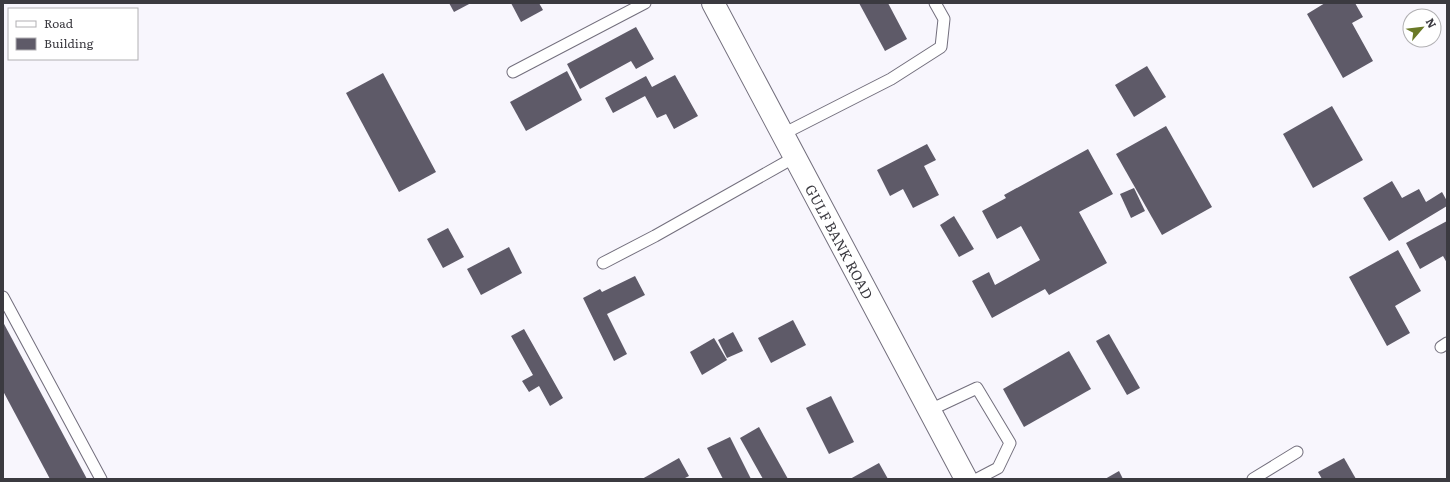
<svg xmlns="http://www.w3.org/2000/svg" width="1450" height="482" viewBox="0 0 1450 482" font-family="Literata,serif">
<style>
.building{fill:#5e5a68}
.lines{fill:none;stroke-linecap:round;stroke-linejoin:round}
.service-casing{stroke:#736f7d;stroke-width:13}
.secondary-casing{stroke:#736f7d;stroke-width:24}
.service{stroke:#fff;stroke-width:11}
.secondary{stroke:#fff;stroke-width:22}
.labels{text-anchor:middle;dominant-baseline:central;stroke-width:4;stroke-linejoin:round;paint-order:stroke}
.street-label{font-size:14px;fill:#3b3a40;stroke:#fff}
</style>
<rect width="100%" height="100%" fill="#f8f6fd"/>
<g class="building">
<path d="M449,3H471L454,12Z"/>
<path d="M511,3H539L543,10L521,22Z"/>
<path d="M859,3H888L907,39L885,51Z"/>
<path d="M1325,3H1355L1363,17L1352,23L1373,61L1343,78L1307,14Z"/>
<path d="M636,27L654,59L636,69L631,61L580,89L567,64Z"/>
<path d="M1147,66L1166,97L1134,117L1115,85Z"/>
<path d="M567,71L582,100L526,131L510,102Z"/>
<path d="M383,73L436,172L399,192L346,93Z"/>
<path d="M675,75L698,116L674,129L666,114L657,118L645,96L613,113L605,98L646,76L652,87Z"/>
<path d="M1332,106L1363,160L1313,188L1283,134Z"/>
<path d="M1166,126L1212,207L1162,235L1116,154Z"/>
<path d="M927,144L936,160L924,166L939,195L913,208L903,189L890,196L877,170Z"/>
<path d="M1088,149L1113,194L1079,212L1107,263L1049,295L1045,289L992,318L972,281L989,272L995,285L1040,260L1021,226L997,239L982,211L1006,198L1004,195Z"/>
<path d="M1392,181L1402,198L1419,189L1426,202L1442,192L1447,201V206L1389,241L1363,198Z"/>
<path d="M1134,188L1145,211L1131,218L1120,194Z"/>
<path d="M954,216L974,249L959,257L940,225Z"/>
<path d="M1447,221V263L1443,256L1420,269L1406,243Z"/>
<path d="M448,228L464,257L443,268L427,239Z"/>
<path d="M509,247L522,273L481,295L467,269Z"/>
<path d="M1398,250L1421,291L1395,306L1410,333L1387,346L1349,277Z"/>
<path d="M635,276L645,295L607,314L627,354L614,361L583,298L600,289L602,292Z"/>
<path d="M793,320L806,345L771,363L758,338Z"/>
<path d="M3,322L87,479H50L3,391Z"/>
<path d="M524,329L563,398L550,406L539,386L529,392L522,381L533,375L511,336Z"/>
<path d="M733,332L743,351L727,358L718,340Z"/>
<path d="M1109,334L1140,388L1127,395L1096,341Z"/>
<path d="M714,338L727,360L702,375L690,352Z"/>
<path d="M1069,351L1091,389L1024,427L1003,389Z"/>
<path d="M831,396L854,442L829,454L806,408Z"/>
<path d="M759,427L788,479H763L740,438Z"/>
<path d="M730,437L751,479H723L707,448Z"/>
<path d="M679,458L689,476L683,479H642Z"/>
<path d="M1344,458L1356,479H1322L1318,472Z"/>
<path d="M879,463L888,479H850Z"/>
<path d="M1119,471L1123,479H1105Z"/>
</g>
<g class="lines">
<g class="service-casing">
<g id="service">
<path d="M513,72L645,3"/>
<path d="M783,134L891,79L941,47L944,19L935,3"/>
<path d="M603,263L655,236L795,157"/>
<path d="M3,297L101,479"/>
<path d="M1441,347L1447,343"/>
<path d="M930,410L977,388L1010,443L998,468L977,479"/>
<path d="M1253,479L1297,452"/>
</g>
</g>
<g class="secondary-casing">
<g id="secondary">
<path id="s1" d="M713,3L966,479"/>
</g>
</g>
<use href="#service" class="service"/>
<use href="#secondary" class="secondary"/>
</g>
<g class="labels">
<g class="street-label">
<text stroke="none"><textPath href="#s1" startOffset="270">GULF BANK ROAD</textPath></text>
</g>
</g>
<rect width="1450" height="482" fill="none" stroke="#3b3a40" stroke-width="8"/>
<rect x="8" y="8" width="130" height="52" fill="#ffffff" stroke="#b1b0b3"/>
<rect x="16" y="21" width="20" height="6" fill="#ffffff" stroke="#b1b0b3"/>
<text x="44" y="28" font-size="12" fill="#3b3a40">Road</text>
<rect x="16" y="38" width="20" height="12" fill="#5e5a68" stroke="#b1b0b3"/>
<text x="44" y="48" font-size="12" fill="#3b3a40">Building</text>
<g transform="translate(1422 28) rotate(62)"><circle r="19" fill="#ffffff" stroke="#b1b0b3"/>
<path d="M0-3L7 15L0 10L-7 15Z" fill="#6a7926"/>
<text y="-6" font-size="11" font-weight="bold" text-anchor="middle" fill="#3b3a40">N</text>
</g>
</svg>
